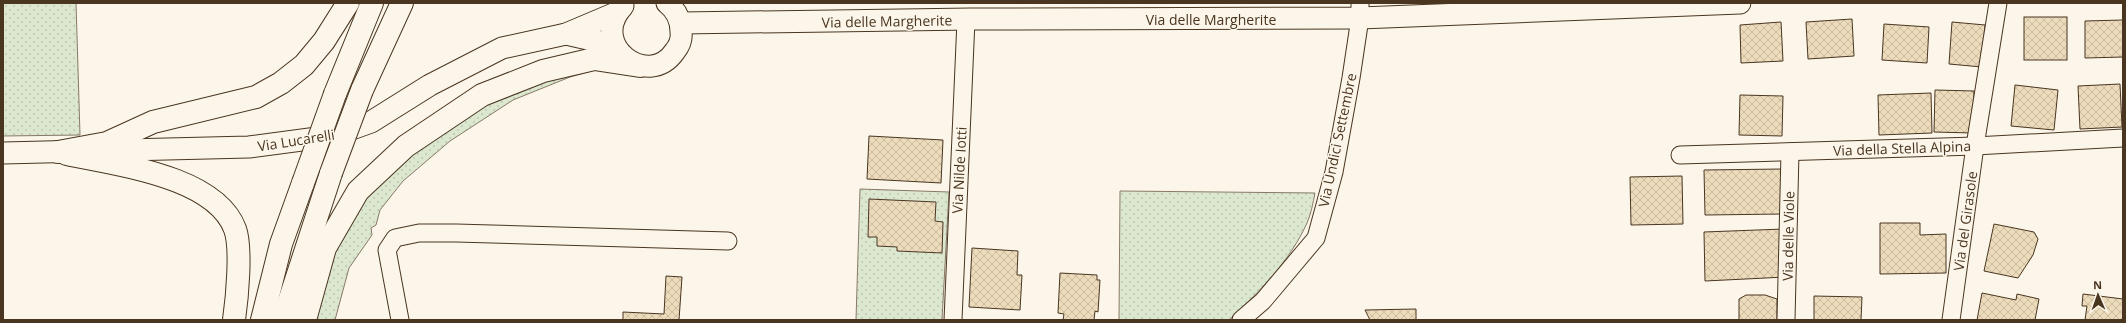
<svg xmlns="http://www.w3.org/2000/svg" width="2126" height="323" viewBox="0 0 2126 323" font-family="'Open Sans',sans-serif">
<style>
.grass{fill:url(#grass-dots);stroke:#887966}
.building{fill:url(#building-cross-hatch);stroke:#4a3520}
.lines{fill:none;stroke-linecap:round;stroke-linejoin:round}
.minor-casing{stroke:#4a3520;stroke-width:19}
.tertiary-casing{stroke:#4a3520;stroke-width:23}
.trunk-casing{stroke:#4a3520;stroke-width:24}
.minor{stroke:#fbf6e9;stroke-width:17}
.tertiary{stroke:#fbf6e9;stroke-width:21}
.trunk{stroke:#fbf6e9;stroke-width:22}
.trunk-bridge-casing{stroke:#4a3520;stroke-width:24;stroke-linecap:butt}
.trunk-bridge{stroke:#fbf6e9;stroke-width:22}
.labels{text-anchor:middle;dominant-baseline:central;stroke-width:3;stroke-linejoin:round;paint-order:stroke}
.street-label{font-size:14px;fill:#4a3520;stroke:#fbf6e9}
</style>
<defs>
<pattern id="grass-dots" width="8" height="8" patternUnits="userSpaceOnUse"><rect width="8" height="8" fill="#dce7d0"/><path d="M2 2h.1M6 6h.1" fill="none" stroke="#bec7b2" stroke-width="1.8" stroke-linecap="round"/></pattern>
<pattern id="building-cross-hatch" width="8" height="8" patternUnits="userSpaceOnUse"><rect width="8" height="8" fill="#ecdcbc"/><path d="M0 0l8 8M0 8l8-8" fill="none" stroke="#ccbda1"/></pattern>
</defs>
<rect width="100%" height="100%" fill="#fbf6e9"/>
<g class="grass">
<path d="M3,3H76L80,135L3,136Z"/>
<path d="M591,71L570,77L513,100L450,141L403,181L380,210L376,225L371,228L372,235L349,268L335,320H312L335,247L372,188L404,160L474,110L549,77Z"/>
<path d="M860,189L949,192L942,320H856Z"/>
<path d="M1120,191L1315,193C1313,203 1311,214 1307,223C1290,261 1259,292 1229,320H1119Z"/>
</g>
<g class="building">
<rect x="2024" y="17" width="43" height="43"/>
<path d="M1852,19L1854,56L1808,59L1806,22Z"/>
<path d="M2123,20V57L2085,58V21Z"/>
<path d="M1781,22L1783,61L1741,63L1740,25Z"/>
<path d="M1952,22L1985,25L1982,67L1949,64Z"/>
<path d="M1884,24L1929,27L1927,63L1882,60Z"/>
<path d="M2120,84L2122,127L2080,129L2078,86Z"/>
<path d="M2015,85L2058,90L2054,130L2011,126Z"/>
<path d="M1935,90L1974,91L1973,133L1934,132Z"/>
<path d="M1931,93L1932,133L1879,135L1878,95Z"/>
<path d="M1740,95L1783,96L1782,136L1739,135Z"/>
<path d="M869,136L943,140L941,183L867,179Z"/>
<path d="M1783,169L1784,214L1705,215L1704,170Z"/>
<path d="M1682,176L1683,224L1631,225L1630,177Z"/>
<path d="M869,199L936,202L935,221L943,222L942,253L897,251V247L877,246V237H868Z"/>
<path d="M1880,223H1920V235L1946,234V273L1880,274Z"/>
<path d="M1994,224L2034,232L2038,239L2033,255L2018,278L1984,271Z"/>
<path d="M1784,229L1786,277L1705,281L1704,232Z"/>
<path d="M972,248L1018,251L1017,275H1022L1020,310L969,307Z"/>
<path d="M1060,273L1097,275V280H1100L1098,312L1095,311L1094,320H1063L1064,314L1058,313Z"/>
<path d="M666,276L682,277L679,320H623V312L664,314Z"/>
<path d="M1982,293L2016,300L2017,294L2039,299L2035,320H1977Z"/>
<path d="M2083,294L2123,299V320H2085L2087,306H2082Z"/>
<path d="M1746,295H1765L1777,299V320H1739V299Z"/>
<path d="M1814,296L1862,297L1861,320H1814Z"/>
<path d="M1416,309V320H1370L1365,310Z"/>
</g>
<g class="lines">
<g class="minor-casing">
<g id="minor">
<path d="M1680,155L1975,146L2123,138"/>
<path d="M400,320L387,250L395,238L419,233H456L728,241"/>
<path d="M953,320L966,20"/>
<path d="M1241,320L1263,301L1316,238L1334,172L1351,78L1360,18V3"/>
<path d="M1786,320L1790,152"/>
<path d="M1951,320L1975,146L1998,3"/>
</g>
</g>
<g class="tertiary-casing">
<g id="tertiary">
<path d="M623,6C587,44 648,91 675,51C679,46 682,39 681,32C681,20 676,10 667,3"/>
<path d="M681,23L971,19L1360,18L1740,3"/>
<path d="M566,34L614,45"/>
<path d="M3,153L249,147L332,136L371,122L430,85L502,48L566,34L618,12"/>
</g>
</g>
<g class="trunk-casing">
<g id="trunk">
<path d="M362,90L402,3"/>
<path d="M335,94L372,3"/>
<path d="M58,152L107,143L153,122L256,97L281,83L304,65L324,41L348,3"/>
<path d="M67,154C117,165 215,176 235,229C242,248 237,299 234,320"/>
<path d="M262,320L281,244L303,183"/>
<path d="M283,320L331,173"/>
<path d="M305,320L325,248L358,191L406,146L482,95L543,71L594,59L640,66"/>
</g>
</g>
<use href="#minor" class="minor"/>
<use href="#tertiary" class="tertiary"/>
<use href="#trunk" class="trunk"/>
<g class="trunk-bridge-casing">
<g id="trunk-bridge">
<path d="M331,173L362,90"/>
<path d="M303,183L335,94"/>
</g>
</g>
<use href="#trunk-bridge" class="trunk-bridge"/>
</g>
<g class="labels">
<g class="street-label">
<text x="1211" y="19">Via delle Margherite</text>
<text transform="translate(887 21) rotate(-1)">Via delle Margherite</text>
<text transform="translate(296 140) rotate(-9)">Via Lucarelli</text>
<text transform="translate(1337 140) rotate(-78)">Via Undici Settembre</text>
<text transform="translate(1902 148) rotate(-2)">Via della Stella Alpina</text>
<text transform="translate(959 170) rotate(-87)">Via Nilde Iotti</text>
<text transform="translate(1965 221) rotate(-82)">Via del Girasole</text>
<text transform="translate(1788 236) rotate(-89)">Via delle Viole</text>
</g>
</g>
<rect width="2126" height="323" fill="none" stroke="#4a3520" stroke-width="8"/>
<g transform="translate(2098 295) rotate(358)" stroke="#fbf6e9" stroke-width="3" paint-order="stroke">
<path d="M0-3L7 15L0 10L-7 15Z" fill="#4a3520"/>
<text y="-6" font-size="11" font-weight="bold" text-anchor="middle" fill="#4a3520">N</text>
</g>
</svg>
